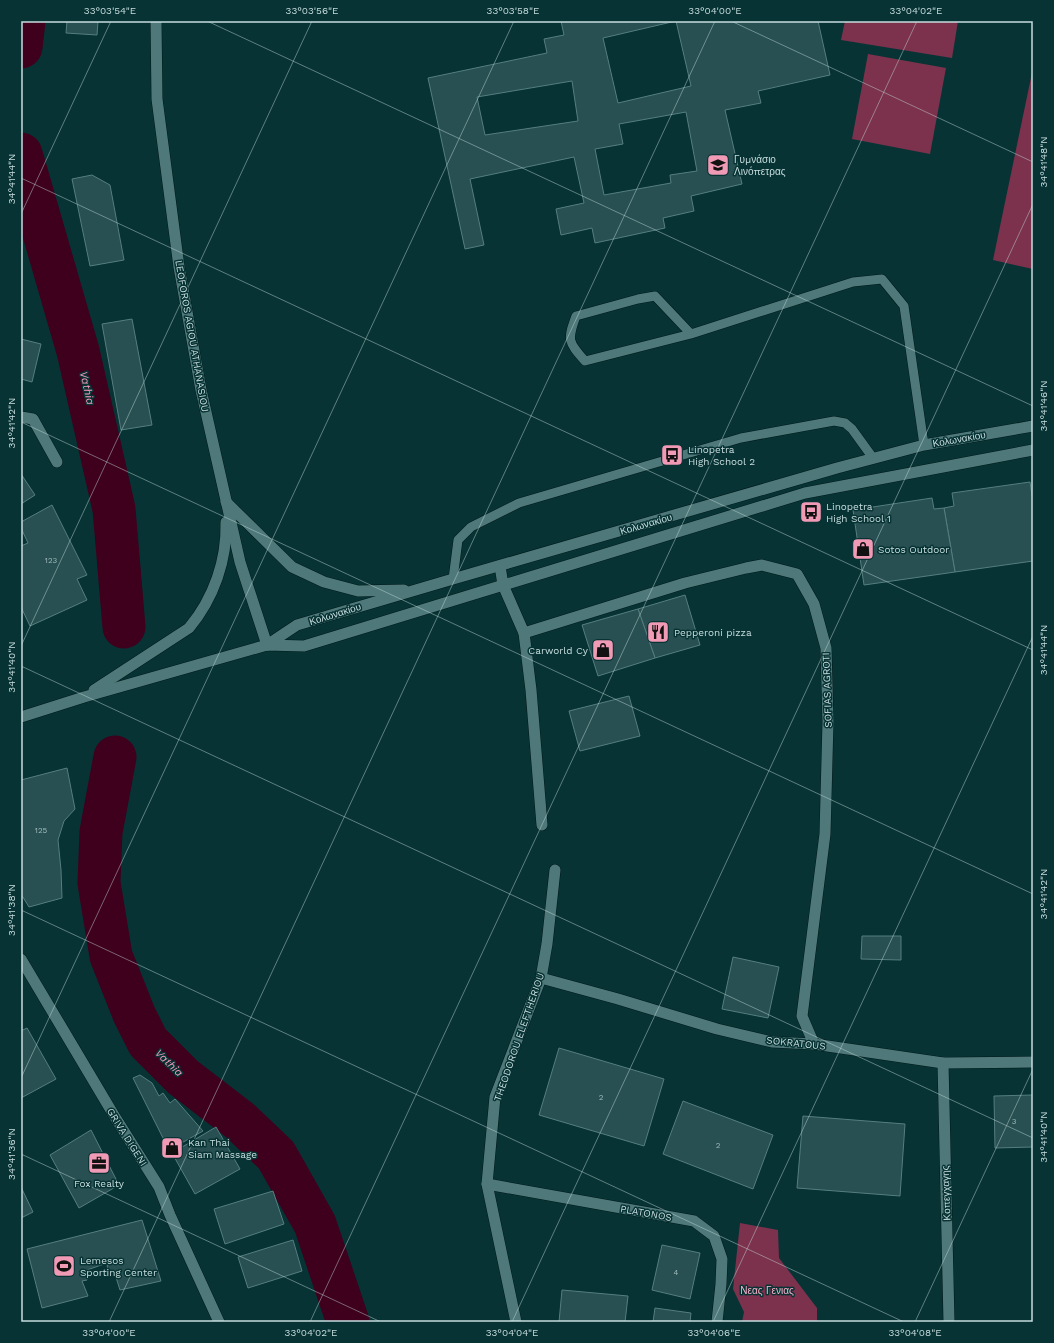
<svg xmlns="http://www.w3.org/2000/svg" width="1054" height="1343" viewBox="0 0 1054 1343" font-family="'Work Sans',sans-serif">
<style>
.green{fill:#7c324d}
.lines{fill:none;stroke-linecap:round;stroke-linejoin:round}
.river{stroke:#3e001c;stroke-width:43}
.building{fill:#285052;stroke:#557e80;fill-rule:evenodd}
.service-casing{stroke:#001a1b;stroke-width:10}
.minor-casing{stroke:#001a1b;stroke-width:12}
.tertiary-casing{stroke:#001a1b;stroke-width:12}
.secondary-casing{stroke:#001a1b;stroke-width:12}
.service{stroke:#4f787a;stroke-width:9}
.minor{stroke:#4f787a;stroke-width:11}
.tertiary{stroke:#4f787a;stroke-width:11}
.secondary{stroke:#4f787a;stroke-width:11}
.ticks{fill:none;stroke:#c8ddde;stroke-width:1;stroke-opacity:0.45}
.labels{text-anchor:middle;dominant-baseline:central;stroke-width:3;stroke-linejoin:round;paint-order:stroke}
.number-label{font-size:8px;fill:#a0babb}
.poi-label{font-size:10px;fill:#c8ddde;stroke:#073335;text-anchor:start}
.street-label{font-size:10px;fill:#c8ddde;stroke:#073335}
.park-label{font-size:10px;fill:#ffb4cb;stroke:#073335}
.water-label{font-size:11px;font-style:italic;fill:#fe9dbc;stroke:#073335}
.neatline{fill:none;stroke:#c8ddde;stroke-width:1.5}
.ticks-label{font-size:10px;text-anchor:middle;fill:#c8ddde}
</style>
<rect width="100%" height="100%" fill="#073335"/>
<g class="green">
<path d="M845,21H958L952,58L841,40Z"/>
<path d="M868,54L946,68L930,154L852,139Z"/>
<path d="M1033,68V269L993,260Z"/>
<path d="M740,1223L778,1230L779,1258L817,1308V1322H742L744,1312L733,1289Z"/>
</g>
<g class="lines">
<g class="river">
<path d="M21,47L24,21"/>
<path d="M21,154L78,351L114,509L124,627"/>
<path d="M115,757L101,832L99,883L111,956L134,1014L148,1042L183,1077L239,1120L276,1155L315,1224L348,1322"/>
</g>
</g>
<g class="building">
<path d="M67,21H98L97,35L66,33Z"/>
<path d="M561,21H818L830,75L758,91L761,103L725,110L742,184L691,196L694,211L663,218L665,228L595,243L592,228L561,235L556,209L584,203L574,157L470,179L484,245L465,249L428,78L547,53L544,39L564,35ZM676,21L691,86L618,103L603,38ZM572,81L578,121L485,135L477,97ZM686,112L697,171L670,175L671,183L604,195L595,149L623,144L619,124Z"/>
<path d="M92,175L110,185L124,260L90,266L72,179Z"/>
<path d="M132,319L152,425L121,430L102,324Z"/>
<path d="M21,339L41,344L32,382L21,379Z"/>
<path d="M21,474L35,495L21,504Z"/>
<path d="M1030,482L1033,501V561L955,572L944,508L954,506L952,493Z"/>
<path d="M932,498L934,509L944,508L955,572L864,585L853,510Z"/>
<path d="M52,505L87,575L77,579L87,600L30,626L21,607V546L28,543L21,528V522Z"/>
<path d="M685,595L700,645L655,658L638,609Z"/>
<path d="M638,609L655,658L598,676L582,625Z"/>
<path d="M629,696L640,736L580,751L569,711Z"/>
<path d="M67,768L75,809L64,821L58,840L61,870L62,898L29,907L21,894V780Z"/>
<path d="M862,936H901V960L861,959Z"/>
<path d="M733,957L779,967L768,1018L722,1009Z"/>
<path d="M27,1028L56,1079L21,1098V1031Z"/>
<path d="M559,1048L664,1079L644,1146L539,1115Z"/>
<path d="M140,1075L152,1083L159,1096L163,1093L170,1103L175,1099L203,1131L169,1150L133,1078Z"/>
<path d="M1033,1095V1147L995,1148L994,1096Z"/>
<path d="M683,1101L773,1135L753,1189L663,1154Z"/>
<path d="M803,1116L905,1124L900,1196L797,1188Z"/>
<path d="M216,1127L240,1169L195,1194L172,1153Z"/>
<path d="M91,1130L119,1185L79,1208L50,1155Z"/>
<path d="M21,1187L33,1212L21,1218Z"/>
<path d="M273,1191L284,1224L225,1244L214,1209Z"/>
<path d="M142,1220L161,1281L120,1290L114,1271L108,1272L107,1263L87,1270V1280L82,1281L88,1296L42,1308L27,1249Z"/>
<path d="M293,1240L302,1271L248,1288L238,1257Z"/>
<path d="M662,1245L700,1253L690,1299L652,1290Z"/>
<path d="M562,1290L628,1296L625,1322H559Z"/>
<path d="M655,1308L691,1313L690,1322H653Z"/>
</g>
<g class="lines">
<g class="service-casing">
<g id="service">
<path d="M691,334L655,296L638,299L576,316C567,340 568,342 585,361L691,334L853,282L882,279L904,306L924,445"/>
<path d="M453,579L458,540L471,527L519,503L741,438L834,421L845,423L852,429L873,458"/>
</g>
</g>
<g class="minor-casing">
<g id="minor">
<path d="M21,417L33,419L57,462"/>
<path d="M500,566L503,585L524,633L531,690L542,825"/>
<path d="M524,633L685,583L746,568L762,565L797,574L814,604L826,648L828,722L825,834L802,1016L814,1044"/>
<path d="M541,978L618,999L717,1029L772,1042L814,1044L943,1063L1033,1062"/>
<path d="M943,1063L949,1322"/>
<path d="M487,1184L694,1221L714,1236L722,1259L721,1284L717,1322"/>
<path d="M516,1322L487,1184L495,1097L541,978L547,944L555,870"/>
</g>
</g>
<g class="tertiary-casing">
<path id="tertiary" d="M21,959L115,1117L159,1187L170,1215L219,1322"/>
</g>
<g class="secondary-casing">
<g id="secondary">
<path d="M156,21L157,99L179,267L201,390L240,562L267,645"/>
<path d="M226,502L292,567L324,582L358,591L404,590"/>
<path d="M267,645L297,625L453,579L837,468L924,445L1033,426"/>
<path d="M94,690L189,628C214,598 227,560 226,522"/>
<path d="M21,717L84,697L267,645L304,646L805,493L1033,450"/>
</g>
</g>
<use href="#service" class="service"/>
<use href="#minor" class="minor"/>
<use href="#tertiary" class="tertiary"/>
<use href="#secondary" class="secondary"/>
</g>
<path class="ticks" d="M207,21L1033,406M731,21L1033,162M21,178L1033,650M21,214L111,21M21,422L1033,894M21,646L312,21M21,666L1033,1138M21,910L904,1322M21,1078L514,21M21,1154L381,1322M109,1322L715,21M310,1322L917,21M512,1322L1033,204M713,1322L1033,636M915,1322L1033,1069"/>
<defs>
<g id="school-square" transform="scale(1.15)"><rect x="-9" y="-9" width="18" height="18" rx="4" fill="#f09ab5" stroke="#073335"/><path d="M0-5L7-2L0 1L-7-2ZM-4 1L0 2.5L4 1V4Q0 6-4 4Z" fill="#111"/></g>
<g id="bus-square" transform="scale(1.15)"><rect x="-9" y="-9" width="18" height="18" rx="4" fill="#f09ab5" stroke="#073335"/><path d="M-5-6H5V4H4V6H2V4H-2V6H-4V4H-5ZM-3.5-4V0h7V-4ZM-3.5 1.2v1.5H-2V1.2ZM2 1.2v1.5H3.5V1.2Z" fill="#111"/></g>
<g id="shop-square" transform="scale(1.15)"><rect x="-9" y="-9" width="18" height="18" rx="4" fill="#f09ab5" stroke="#073335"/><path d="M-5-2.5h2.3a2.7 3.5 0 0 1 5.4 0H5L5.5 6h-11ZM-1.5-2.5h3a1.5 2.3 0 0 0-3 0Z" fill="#111"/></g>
<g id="restaurant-square" transform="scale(1.15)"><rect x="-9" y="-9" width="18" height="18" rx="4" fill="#f09ab5" stroke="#073335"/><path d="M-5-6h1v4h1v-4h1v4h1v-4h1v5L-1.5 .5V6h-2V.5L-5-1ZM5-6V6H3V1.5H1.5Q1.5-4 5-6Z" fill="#111"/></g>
<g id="office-square" transform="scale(1.15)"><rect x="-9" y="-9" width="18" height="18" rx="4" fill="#f09ab5" stroke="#073335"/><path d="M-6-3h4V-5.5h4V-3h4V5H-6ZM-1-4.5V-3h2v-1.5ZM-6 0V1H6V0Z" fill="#111"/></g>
<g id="stadium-square" transform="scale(1.15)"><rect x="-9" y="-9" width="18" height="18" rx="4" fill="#f09ab5" stroke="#073335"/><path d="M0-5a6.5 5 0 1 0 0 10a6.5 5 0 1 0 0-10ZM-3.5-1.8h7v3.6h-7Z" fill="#111"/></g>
</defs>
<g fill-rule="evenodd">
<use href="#school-square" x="718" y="165"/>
<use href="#bus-square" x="672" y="455"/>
<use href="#bus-square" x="811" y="512"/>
<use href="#shop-square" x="863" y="549"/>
<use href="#restaurant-square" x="658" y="632"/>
<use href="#shop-square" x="603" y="650"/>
<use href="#shop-square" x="172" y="1148"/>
<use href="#office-square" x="99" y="1163"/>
<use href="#stadium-square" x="64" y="1266"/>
</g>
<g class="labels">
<g class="number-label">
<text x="51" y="560">123</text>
<text x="41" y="830">125</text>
<text x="601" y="1097">2</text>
<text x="1014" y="1121">3</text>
<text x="718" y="1145">2</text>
<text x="676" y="1272">4</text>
</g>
<g class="poi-label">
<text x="734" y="159">Γυμνάσιο<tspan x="734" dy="12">Λινόπετρας</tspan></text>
<text x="688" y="449">Linopetra<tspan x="688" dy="12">High School 2</tspan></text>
<text x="826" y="506">Linopetra<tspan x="826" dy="12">High School 1</tspan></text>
<text x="878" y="549">Sotos Outdoor</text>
<text x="674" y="632">Pepperoni pizza</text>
<text x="588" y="650" text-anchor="end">Carworld Cy</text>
<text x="188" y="1142">Kan Thai<tspan x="188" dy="12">Siam Massage</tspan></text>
<text x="99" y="1183" text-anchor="middle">Fox Realty</text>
<text x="80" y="1260">Lemesos<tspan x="80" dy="12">Sporting Center</tspan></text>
</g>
<g class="street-label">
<text transform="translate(192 336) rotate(80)">LEOFOROS AGIOU ATHANASIOU</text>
<text transform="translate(959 439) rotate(-10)">Κολωνακίου</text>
<text transform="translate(646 524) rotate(-16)">Κολωνακίου</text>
<text transform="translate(335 614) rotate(-17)">Κολωνακίου</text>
<text transform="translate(827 690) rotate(-92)">SOFIAS AGROTI</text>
<text transform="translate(519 1037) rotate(-71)">THEODOROU ELEFTHERIOU</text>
<text transform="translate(796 1043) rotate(6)">SOKRATOUS</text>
<text transform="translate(127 1137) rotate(58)">GRIVA DIGENI</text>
<text transform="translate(946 1193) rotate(-92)">Κοπεγχαγης</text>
<text transform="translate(646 1213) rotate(10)">PLATONOS</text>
</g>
<g class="park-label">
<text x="767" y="1290">Νεας Γενιας</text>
</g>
<g class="water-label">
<text transform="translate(87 388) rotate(77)">Vathia</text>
<text transform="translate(169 1063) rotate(44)">Vathia</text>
</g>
</g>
<rect width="1054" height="1343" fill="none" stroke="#073335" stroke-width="44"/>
<rect x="22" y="22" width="1010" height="1299" class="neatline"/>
<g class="ticks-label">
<text x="110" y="14">33°03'54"E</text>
<text x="312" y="14">33°03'56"E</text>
<text x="513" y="14">33°03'58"E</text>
<text x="715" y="14">33°04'00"E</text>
<text x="916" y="14">33°04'02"E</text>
<text transform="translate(1043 162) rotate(-90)" y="4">34°41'48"N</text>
<text transform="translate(11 179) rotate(-90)" y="4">34°41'44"N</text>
<text transform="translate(1043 406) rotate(-90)" y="4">34°41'46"N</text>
<text transform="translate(11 423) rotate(-90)" y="4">34°41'42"N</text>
<text transform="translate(1043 650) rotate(-90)" y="4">34°41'44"N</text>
<text transform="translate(11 667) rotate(-90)" y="4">34°41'40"N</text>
<text transform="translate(1043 894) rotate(-90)" y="4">34°41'42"N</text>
<text transform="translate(11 910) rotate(-90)" y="4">34°41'38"N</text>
<text transform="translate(1043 1137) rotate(-90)" y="4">34°41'40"N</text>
<text transform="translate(11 1154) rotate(-90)" y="4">34°41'36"N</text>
<text x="109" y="1336">33°04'00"E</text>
<text x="311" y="1336">33°04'02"E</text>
<text x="512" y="1336">33°04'04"E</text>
<text x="714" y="1336">33°04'06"E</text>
<text x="915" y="1336">33°04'08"E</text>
</g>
</svg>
